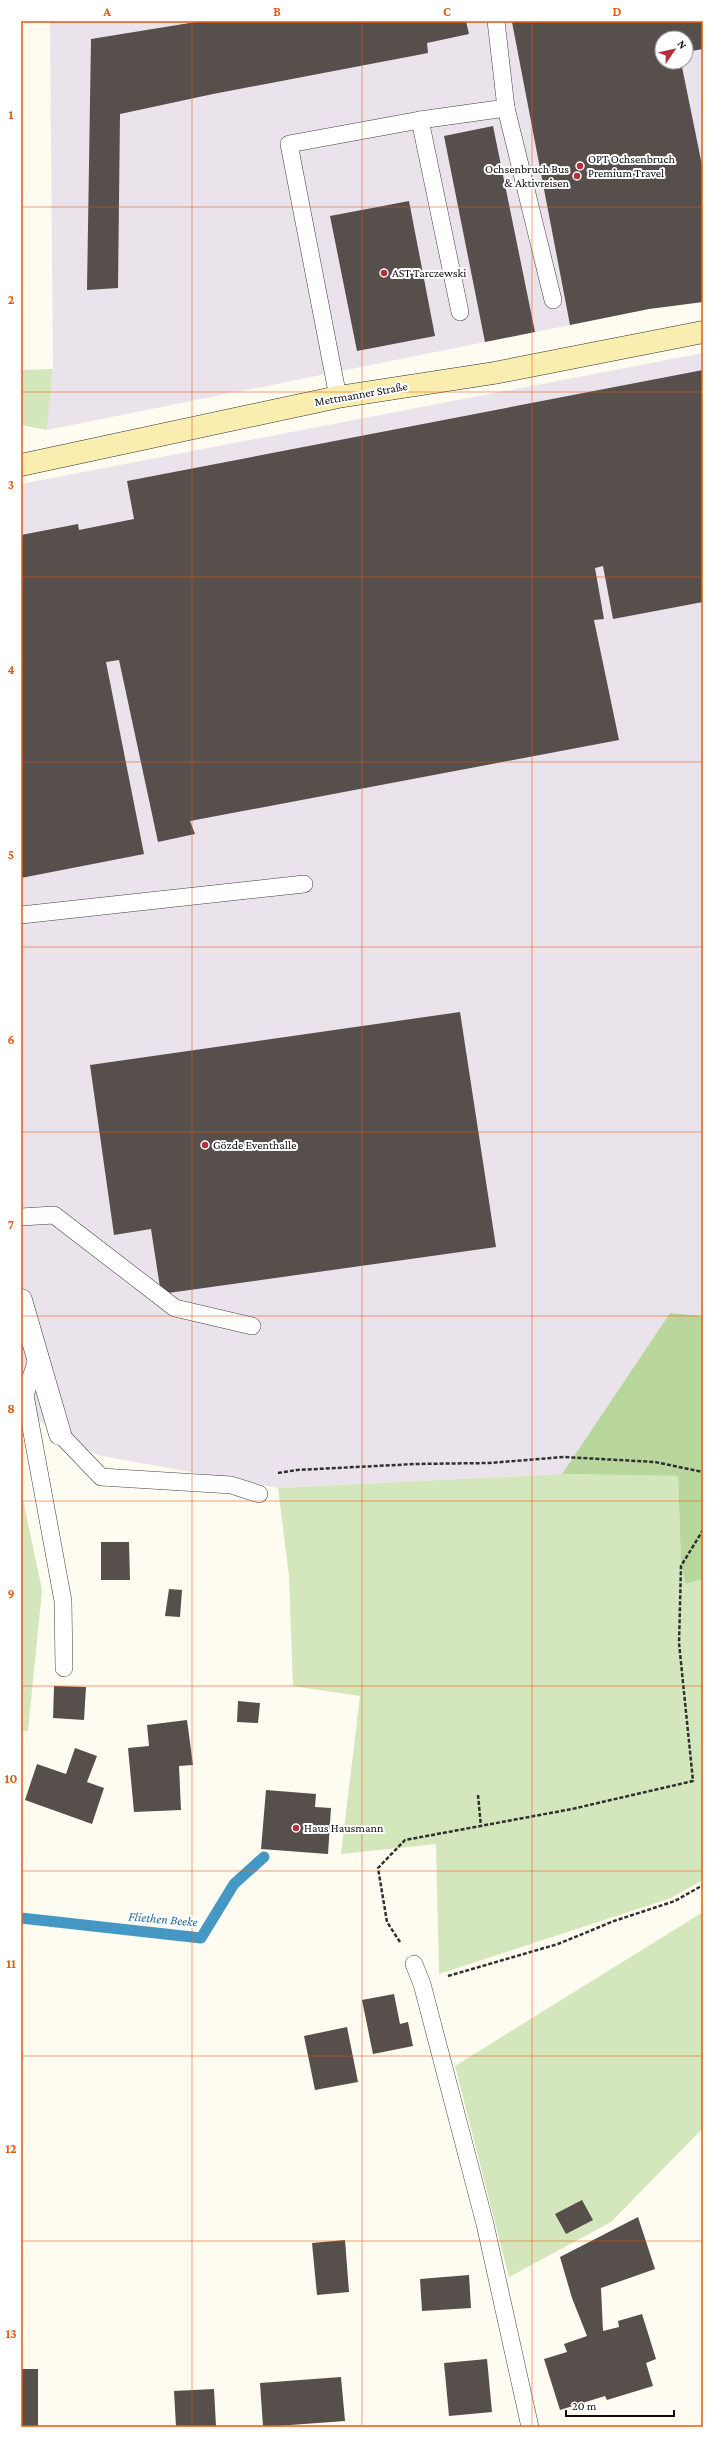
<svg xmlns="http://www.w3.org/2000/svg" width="724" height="2448" viewBox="0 0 724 2448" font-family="'Crimson Pro',serif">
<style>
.industrial{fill:#ebe3ec;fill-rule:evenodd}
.green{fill:#d4e6bc}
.forest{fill:#b9d69d}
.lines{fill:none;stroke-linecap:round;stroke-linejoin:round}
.stream{stroke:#4598c4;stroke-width:11}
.building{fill:#564f4b}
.lane-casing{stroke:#414141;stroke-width:18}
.street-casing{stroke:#414141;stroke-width:23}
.secondary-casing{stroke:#303030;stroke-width:23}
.path{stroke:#303030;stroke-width:2.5;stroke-dasharray:4 2;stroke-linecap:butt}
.lane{stroke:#fff;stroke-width:17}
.street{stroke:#fff;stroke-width:22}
.secondary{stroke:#f9edb0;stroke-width:22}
.grid{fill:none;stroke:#e8590c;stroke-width:1;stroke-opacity:0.55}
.poi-dot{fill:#b5303d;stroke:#fff;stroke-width:1.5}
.labels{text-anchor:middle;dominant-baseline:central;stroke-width:4;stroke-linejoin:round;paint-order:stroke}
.poi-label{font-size:12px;fill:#0e0e0e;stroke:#fff;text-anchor:start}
.street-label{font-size:12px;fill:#0e0e0e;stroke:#fff}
.water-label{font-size:13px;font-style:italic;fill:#206a98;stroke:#fff}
.neatline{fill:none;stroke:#e8590c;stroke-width:1.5}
.grid-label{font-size:13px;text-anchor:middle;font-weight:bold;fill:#e8590c}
</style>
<rect width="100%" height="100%" fill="#fefbf1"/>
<g class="industrial">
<path d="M50,21H703V302L649,309L570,325L47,430L53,369ZM662,38H686V62H662Z"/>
<path d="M703,353V1316L670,1313L562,1474L278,1488L97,1455L21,1410V484Z"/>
</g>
<g class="green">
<path d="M53,369L47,430L21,425V370Z"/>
<path d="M562,1474L678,1476L681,1566L686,1584L703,1579V1880L671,1898L439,1974L436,1844L341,1854L360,1696L293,1686L289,1576L278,1488Z"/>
<path d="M21,1490L42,1590L28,1731H21Z"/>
<path d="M703,1912V2128L611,2222L509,2277L455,2066Z"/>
</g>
<path class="forest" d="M670,1313L703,1316V1579L686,1584L681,1566L678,1476L562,1474Z"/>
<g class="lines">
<path class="stream" d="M21,1918L201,1938L234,1884L264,1857"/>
</g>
<g class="building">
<path d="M202,21H466L469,34L427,43L428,53L213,94L120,114L118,288L87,290L91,39Z"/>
<path d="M518,21H703V49L686,52V38H662V62H681L703,170V302L649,309L570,325L512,22Z"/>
<path d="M493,126L535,332L485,342L444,136Z"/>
<path d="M409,201L435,336L357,351L330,216Z"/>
<path d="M703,370V602L613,619L603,566L595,568L604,619L594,620L619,740L190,821L195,834L158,842L119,660L106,662L144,854L21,878V535L78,524L79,530L134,519L127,481Z"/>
<path d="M460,1012L496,1247L161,1294L151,1229L114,1235L90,1065Z"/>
<path d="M101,1542H129L130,1580H101Z"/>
<path d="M169,1589L182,1590L180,1617L165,1616Z"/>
<path d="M54,1686L86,1687L84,1720L53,1718Z"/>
<path d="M238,1701L260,1703L258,1723L237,1722Z"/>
<path d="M187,1720L193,1765L179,1766L181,1810L134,1812L128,1748L149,1746L147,1725Z"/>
<path d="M75,1748L97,1756L87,1782L104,1788L92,1824L25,1800L37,1764L66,1774Z"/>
<path d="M266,1790L316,1794L315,1807L331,1808L328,1854L261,1849Z"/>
<path d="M394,1994L400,2024L408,2022L413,2046L373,2054L362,2000Z"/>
<path d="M347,2027L358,2082L315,2090L304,2036Z"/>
<path d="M582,2200L593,2220L566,2234L555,2214Z"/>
<path d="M638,2217L655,2269L601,2288L603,2331L619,2327L618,2321L642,2314L656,2359L646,2363L653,2386L607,2400L605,2396L560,2410L544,2359L567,2352L564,2344L587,2336L572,2298L560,2257Z"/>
<path d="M345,2240L349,2292L317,2295L312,2243Z"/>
<path d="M469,2275L471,2308L422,2311L420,2279Z"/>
<path d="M487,2359L492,2412L449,2416L444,2363Z"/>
<rect x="21" y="2369" width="17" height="58"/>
<path d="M341,2377L345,2421L263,2427L260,2383Z"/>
<path d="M214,2389L216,2427H176L174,2391Z"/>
</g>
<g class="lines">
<g class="lane-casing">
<g id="lane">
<path d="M506,108L553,300"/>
<path d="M420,120L460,312"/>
<path d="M338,397L289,144L420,120L506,108L496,21"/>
<path d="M21,915L304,884"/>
<path d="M21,1217L54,1215L175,1308L252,1326"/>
<path d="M38,1357L25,1395L63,1601L64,1668"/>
<path d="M60,1434L101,1477L231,1485L259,1494"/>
<path d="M414,1964L422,1984L485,2224L530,2427"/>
</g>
</g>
<g class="street-casing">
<path id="street" d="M21,1300L60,1434"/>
</g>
<g class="secondary-casing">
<path id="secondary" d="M21,465L338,397L494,373L703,332"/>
</g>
<g class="path">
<path d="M278,1473L297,1470L415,1464L489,1463L564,1457L655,1462L703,1472"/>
<path d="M478,1795L481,1827"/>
<path d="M400,1942L387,1922L378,1868L405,1840L572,1809L693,1781L679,1643L681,1566L703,1530"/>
<path d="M448,1976L558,1944L614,1921L675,1901L703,1885"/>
</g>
<use href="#lane" class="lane"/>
<use href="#street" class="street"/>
<use href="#secondary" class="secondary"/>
</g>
<path class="grid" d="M192,21V2427M362,21V2427M532,21V2427M21,207H703M21,392H703M21,577H703M21,762H703M21,947H703M21,1132H703M21,1316H703M21,1501H703M21,1686H703M21,1871H703M21,2056H703M21,2241H703"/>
<g class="poi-dot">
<circle cx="580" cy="166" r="4"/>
<circle cx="577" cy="176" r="4"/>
<circle cx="384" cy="273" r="4"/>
<circle cx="205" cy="1145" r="4"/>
<circle cx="296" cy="1828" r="4"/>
</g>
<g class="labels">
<g class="poi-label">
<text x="588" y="159">OPT Ochsenbruch<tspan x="588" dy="14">Premium Travel</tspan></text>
<text x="569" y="169" text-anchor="end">Ochsenbruch Bus<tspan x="569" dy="14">&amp; Aktivreisen</tspan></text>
<text x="392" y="273">AST Tarczewski</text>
<text x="213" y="1145">Gözde Eventhalle</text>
<text x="304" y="1828">Haus Hausmann</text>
</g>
<g class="street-label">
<text transform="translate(361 394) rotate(-10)">Mettmanner Straße</text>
</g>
<g class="water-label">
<text transform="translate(163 1919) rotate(5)">Fliethen Beeke</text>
</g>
</g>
<rect width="724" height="2448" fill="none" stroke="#ffffff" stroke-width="44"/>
<g transform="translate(674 50) rotate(56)"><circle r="19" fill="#ffffff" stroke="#9f9f9f"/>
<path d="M0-3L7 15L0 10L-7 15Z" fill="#b5303d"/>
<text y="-6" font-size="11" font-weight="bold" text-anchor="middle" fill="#0e0e0e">N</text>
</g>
<path d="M566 2410v6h108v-6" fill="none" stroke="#0e0e0e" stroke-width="2"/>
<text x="572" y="2410" font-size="12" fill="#0e0e0e" stroke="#ffffff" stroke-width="3" paint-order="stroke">20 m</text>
<rect x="22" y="22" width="680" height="2404" class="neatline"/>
<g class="grid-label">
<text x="107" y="16">A</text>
<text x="277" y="16">B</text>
<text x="447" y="16">C</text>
<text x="617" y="16">D</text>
<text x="11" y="119">1</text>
<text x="11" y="304">2</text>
<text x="11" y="489">3</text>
<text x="11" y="674">4</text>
<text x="11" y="859">5</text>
<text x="11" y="1044">6</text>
<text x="11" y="1229">7</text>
<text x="11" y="1413">8</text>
<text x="11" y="1598">9</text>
<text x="11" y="1783">10</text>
<text x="11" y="1968">11</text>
<text x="11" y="2153">12</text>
<text x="11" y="2338">13</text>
</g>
</svg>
